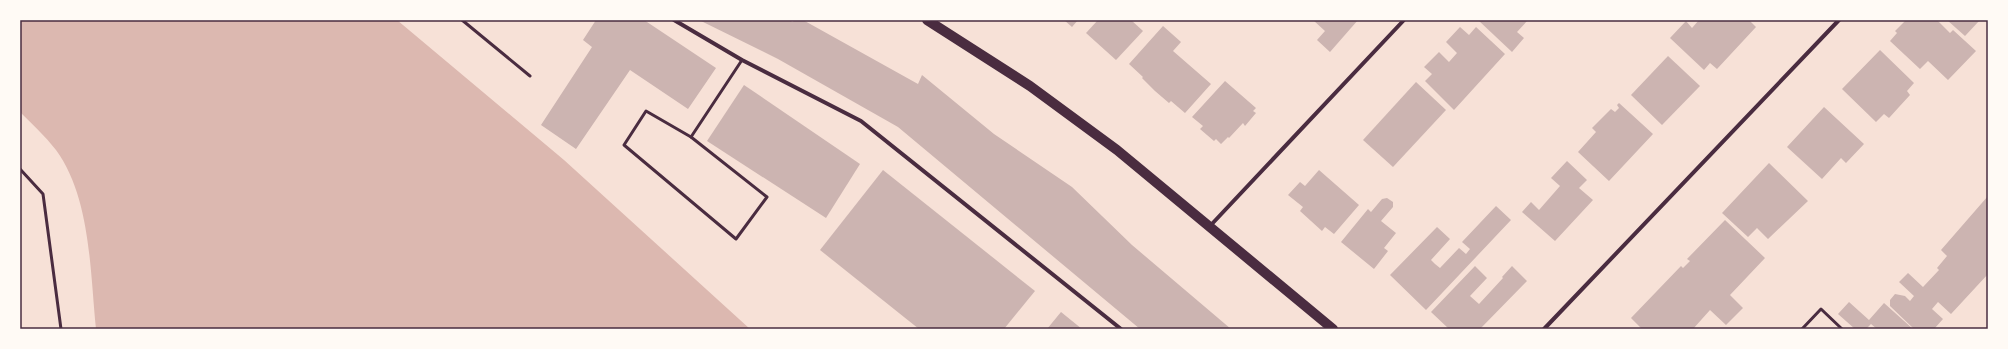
<svg xmlns="http://www.w3.org/2000/svg" width="2008" height="349" viewBox="0 0 2008 349" font-family="'Nunito Sans',sans-serif">
<style>
.water{fill:#dcb8b0}
.building{fill:#ccb4b1}
.lines{fill:none;stroke-linecap:round;stroke-linejoin:round}
.service{stroke:#4a2c40;stroke-width:3}
.minor{stroke:#4a2c40;stroke-width:4}
.primary{stroke:#4a2c40;stroke-width:10}
.neatline{fill:none;stroke:#4a2c40;stroke-width:1.5}
</style>
<rect width="100%" height="100%" fill="#f7e1d7"/>
<path class="water" d="M20,20H397L564,160L750,329H96C90,272 91,198 56,150C45,136 32,124 20,112Z"/>
<g class="building">
<path d="M596,20H644L716,68L688,109L630,70L576,149L541,125L592,47L583,40Z"/>
<path d="M699,20H788L793,22L794,20H803L918,84L922,75L994,134L1072,187L1132,245L1231,329H1140L898,127L778,59Z"/>
<path d="M1064,20H1078L1072,27Z"/>
<path d="M1098,20H1131L1143,31L1116,60L1086,33Z"/>
<path d="M1313,20H1358L1330,52L1317,40L1325,31Z"/>
<path d="M1478,20H1528L1517,32L1524,38L1512,52Z"/>
<path d="M1699,20H1749L1756,27L1717,69L1710,63L1704,70L1670,38L1686,21L1692,28Z"/>
<path d="M1906,20H1937L1950,33L1953,30L1976,51L1948,80L1928,61L1920,69L1890,41L1897,33L1895,31Z"/>
<path d="M1947,20H1980L1965,36Z"/>
<path d="M1163,26L1181,42L1173,51L1211,84L1185,113L1171,101L1169,103L1155,91L1142,78L1143,77L1129,64Z"/>
<path d="M1460,27L1469,35L1476,27L1505,54L1454,110L1425,81L1432,74L1424,67L1439,52L1449,62L1457,53L1446,42Z"/>
<path d="M1880,50L1914,83L1907,91L1910,95L1899,107L1889,118L1884,114L1876,122L1842,89Z"/>
<path d="M1668,56L1700,86L1662,125L1631,95Z"/>
<path d="M1225,81L1256,108L1253,111L1256,113L1245,126L1243,123L1229,138L1228,137L1221,144L1216,139L1214,141L1200,129L1203,126L1192,117Z"/>
<path d="M1416,82L1446,110L1393,167L1363,140Z"/>
<path d="M744,85L860,164L826,218L707,141Z"/>
<path d="M1619,103L1653,134L1609,181L1578,152L1596,132L1592,128L1611,109L1615,112L1619,108L1617,105Z"/>
<path d="M1824,107L1864,144L1846,163L1841,158L1822,179L1787,147Z"/>
<path d="M1567,161L1587,180L1579,188L1593,200L1555,241L1522,212L1531,202L1539,210L1560,186L1551,178Z"/>
<path d="M1769,163L1808,201L1768,239L1757,228L1748,237L1722,213Z"/>
<path d="M883,170L1035,291L1004,329H919L820,250Z"/>
<path d="M1319,170L1359,205L1334,234L1325,227L1322,231L1300,211L1303,207L1288,195L1300,182L1305,186Z"/>
<path d="M1988,196V274L1951,314L1938,302L1932,309L1943,319L1934,329H1914L1890,306V300L1895,294L1905,296L1910,301L1914,296L1899,282L1908,273L1923,287L1939,270L1937,268L1947,256L1941,250Z"/>
<path d="M1387,198L1393,202V207L1381,221L1396,233L1384,248L1388,251L1374,269L1341,242L1368,209L1371,212L1382,199Z"/>
<path d="M1496,206L1511,220L1426,310L1390,275L1437,227L1450,239L1431,260L1435,264L1440,268L1459,248L1466,254L1470,249L1462,242Z"/>
<path d="M1725,220L1765,258L1730,295L1743,308L1726,325L1710,310L1693,329H1642L1631,318L1681,266L1683,268L1690,261L1687,259Z"/>
<path d="M1475,266L1487,278L1470,296L1479,304L1503,278L1502,277L1512,266L1527,281L1480,329H1449L1431,312Z"/>
<path d="M1849,302L1869,320L1884,303L1913,329H1877L1871,324L1866,329H1855L1838,314Z"/>
<path d="M1061,312L1082,329H1047Z"/>
</g>
<g class="lines">
<g class="service">
<path d="M462,20L530,76"/>
<path d="M646,111L691,137L767,197L736,239L624,145Z"/>
<path d="M691,137L742,60"/>
<path d="M20,169L43,194L61,329"/>
<path d="M1802,329L1821,309L1842,329"/>
</g>
<g class="minor">
<path d="M674,20L742,60L861,121L1121,329"/>
<path d="M1210,226L1404,20"/>
<path d="M1544,329L1839,20"/>
</g>
<path class="primary" d="M927,20L1030,86L1117,150L1333,329"/>
</g>
<rect width="2008" height="349" fill="none" stroke="#fffaf5" stroke-width="42"/>
<rect x="21" y="21" width="1966" height="307" class="neatline"/>
</svg>
